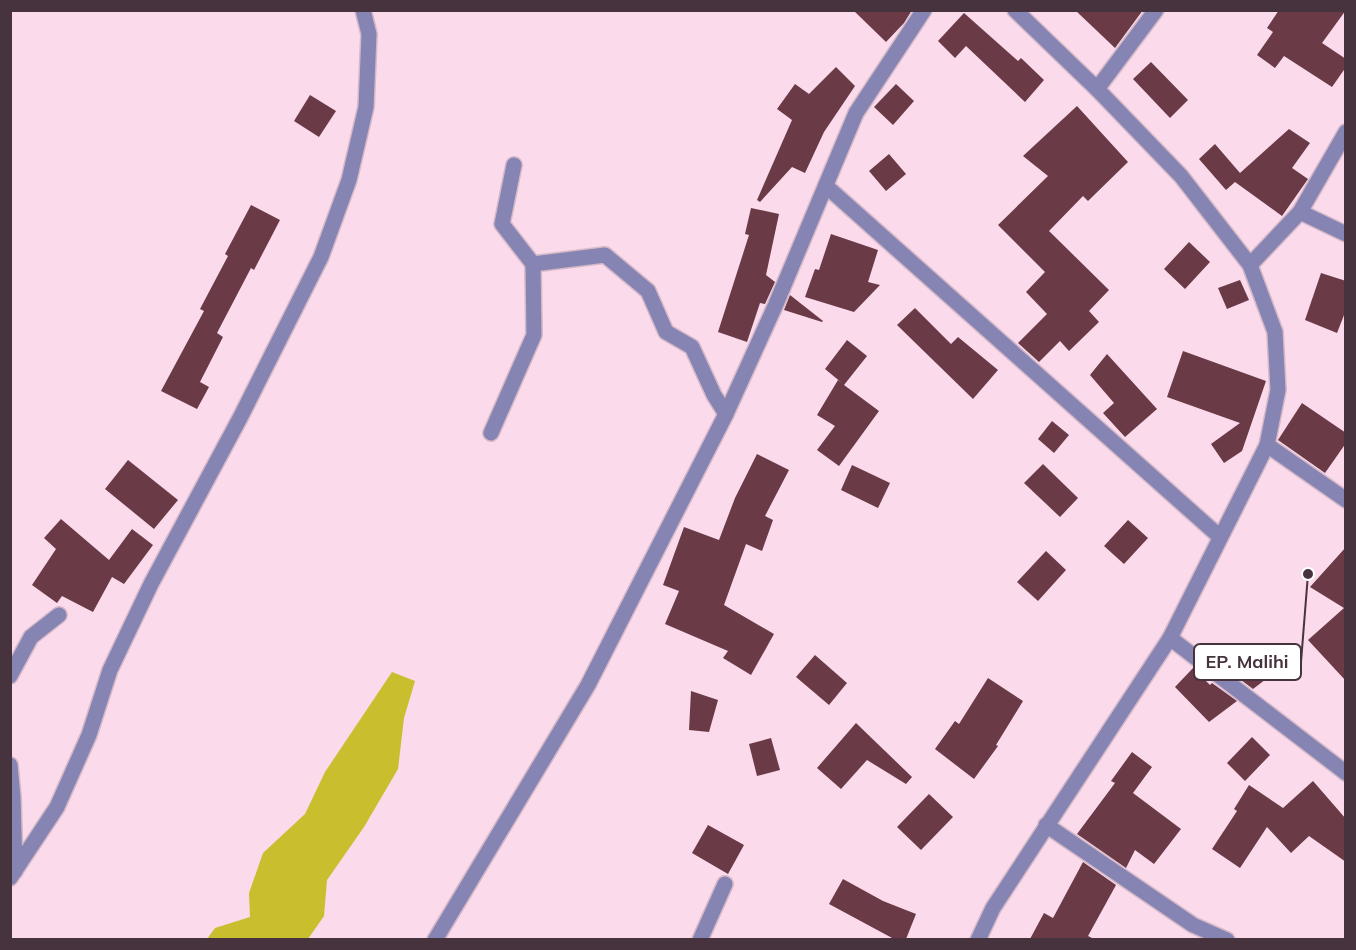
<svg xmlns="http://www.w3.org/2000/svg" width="1356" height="950" viewBox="0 0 1356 950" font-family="Mulish,sans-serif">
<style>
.water{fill:#c9be2d}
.building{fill:#6a3a46}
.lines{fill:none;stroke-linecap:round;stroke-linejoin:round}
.minor-casing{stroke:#d6b9c8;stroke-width:18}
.minor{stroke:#8584b3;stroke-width:15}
.leader{fill:none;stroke:#47333e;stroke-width:2}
.callout-dot{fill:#47333e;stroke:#fff;stroke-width:2}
.callout{fill:#fff;stroke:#47333e;stroke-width:2}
.callout-label{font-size:18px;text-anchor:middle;font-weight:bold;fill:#47333e}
</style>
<rect width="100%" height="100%" fill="#fadaeb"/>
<path class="water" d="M392,672L415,681L404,718L398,769L364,827L327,880L324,916L308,939H207L215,928L250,917L249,893L263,853L305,814L325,772Z"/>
<g class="building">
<path d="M853,10H912L904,23L886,42Z"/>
<path d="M1075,10H1143L1115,48Z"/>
<path d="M1279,10H1346L1322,43L1346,59V67L1332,87L1284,56L1275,68L1257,55L1273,32L1267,28Z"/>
<path d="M964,13L1018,61L1021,58L1044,80L1025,102L966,46L955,58L938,41Z"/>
<path d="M1151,62L1188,100L1170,118L1133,79Z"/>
<path d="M836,67L855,86L824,132L805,173L792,167L760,202L757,200L792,120L777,109L795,84L809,94Z"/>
<path d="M896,84L914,101L893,125L874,107Z"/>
<path d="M310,95L336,111L319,137L294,121Z"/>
<path d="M1077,106L1128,162L1088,201L1083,196L1049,231L1109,290L1089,311L1099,322L1069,351L1060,341L1039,362L1018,343L1047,314L1026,292L1045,272L998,225L1048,176L1023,156Z"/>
<path d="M1289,129L1310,143L1292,168L1308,179L1282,216L1235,182L1226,190L1199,159L1215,144L1240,173Z"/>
<path d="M889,154L906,174L886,191L869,171Z"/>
<path d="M251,205L280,220L254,270L251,268L217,333L223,337L200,382L209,387L197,409L161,391L204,311L200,309L228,256L225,254Z"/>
<path d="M751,208L779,214L766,275L775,282L765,304L760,303L747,342L718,332L749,235L745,234Z"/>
<path d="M831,234L878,250L868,282L880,285L854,312L805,297L815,269L819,270Z"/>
<path d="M1189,242L1210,262L1185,289L1164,269Z"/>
<path d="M1321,273L1346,281V310L1337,333L1305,320Z"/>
<path d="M1240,280L1249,300L1227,309L1218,288Z"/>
<path d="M790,295L823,321L822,322L784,310Z"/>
<path d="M915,308L951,344L958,337L998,370L973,399L897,325Z"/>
<path d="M847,340L867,356L844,385L879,411L839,466L817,450L835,426L817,415L838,380L842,383L825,369Z"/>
<path d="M1183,351L1266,381L1242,451L1224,463L1211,444L1240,423L1167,397Z"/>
<path d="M1107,354L1157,409L1125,437L1103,413L1114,403L1090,375Z"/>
<path d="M1302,403L1346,433V443L1325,473L1278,440Z"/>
<path d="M1052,421L1069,435L1054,453L1038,439Z"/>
<path d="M757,454L789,470L765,516L773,520L762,551L746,544L724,605L774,634L751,675L723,658L728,651L665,624L679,591L663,585L684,527L719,540L735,498Z"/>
<path d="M128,460L178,500L154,529L105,489Z"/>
<path d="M1043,464L1078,498L1060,517L1024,483Z"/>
<path d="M852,465L890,483L878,508L841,490Z"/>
<path d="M61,519L109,560L132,529L153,545L124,584L112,577L93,612L62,596L57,603L32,585L56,549L44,538Z"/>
<path d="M1128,520L1148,538L1124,564L1104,546Z"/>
<path d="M1346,547V681L1308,640L1344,608L1310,587Z"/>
<path d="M1046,551L1066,570L1038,601L1017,582Z"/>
<path d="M1261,646L1278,670L1253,689L1229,671Z"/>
<path d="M815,655L847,683L829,705L796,677Z"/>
<path d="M1193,668L1210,685L1212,683L1237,701L1209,722L1175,687Z"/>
<path d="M988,678L1023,701L996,745L998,746L974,779L935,749L955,721L959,724Z"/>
<path d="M691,691L718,700L709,732L689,730Z"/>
<path d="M856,723L912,777L906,784L867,760L841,789L817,768Z"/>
<path d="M1252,737L1270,755L1245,781L1227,763Z"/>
<path d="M771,738L780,770L757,776L749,744Z"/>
<path d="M1132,752L1152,767L1133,793L1181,829L1154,864L1135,850L1126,868L1077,834L1115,783L1111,781Z"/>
<path d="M1313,781L1346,819V862L1309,836L1291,853L1267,827L1240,868L1212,849L1237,811L1234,809L1249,785L1283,808Z"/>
<path d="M929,794L953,817L921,850L897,827Z"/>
<path d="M708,825L744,845L728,874L692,853Z"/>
<path d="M1083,862L1116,885L1088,936L1094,939H1030L1044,913L1053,918Z"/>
<path d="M843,879L883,901L916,914L906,939H894L829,904Z"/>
</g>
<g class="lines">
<g class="minor-casing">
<g id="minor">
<path d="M1097,89L1156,10"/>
<path d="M826,186L1220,537"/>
<path d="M1300,212L1346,234"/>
<path d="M533,264L605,255L648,291L666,332L692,347L714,395L726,414"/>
<path d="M1250,265L1300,212L1346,132"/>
<path d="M491,433L534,335L533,264L502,224L514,165"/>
<path d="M1267,445L1346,500"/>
<path d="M1170,638L1346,773"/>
<path d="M10,676L31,637L59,615"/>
<path d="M10,765L13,797L15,871"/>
<path d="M1046,825L1193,925L1227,940"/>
<path d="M10,878L57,807L89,735L110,670L151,584L240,418L321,257L349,180L366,107L369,34L363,10"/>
<path d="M435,940L588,685L726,414L776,304L856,113L924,10"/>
<path d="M700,940L725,884"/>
<path d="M978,940L993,908L1170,638L1267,445L1278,390L1275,332L1250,265L1181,176L1097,89L1015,10"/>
</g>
</g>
<use href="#minor" class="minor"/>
</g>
<path class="leader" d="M1308 574L1301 662"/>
<circle class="callout-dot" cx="1308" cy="574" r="6"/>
<rect class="callout" x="1194" y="644" width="107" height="36" rx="6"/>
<g class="callout-label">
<text x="1247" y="668">EP. Malihi</text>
</g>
<rect width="1356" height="950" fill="none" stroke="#47333e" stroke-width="24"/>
</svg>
